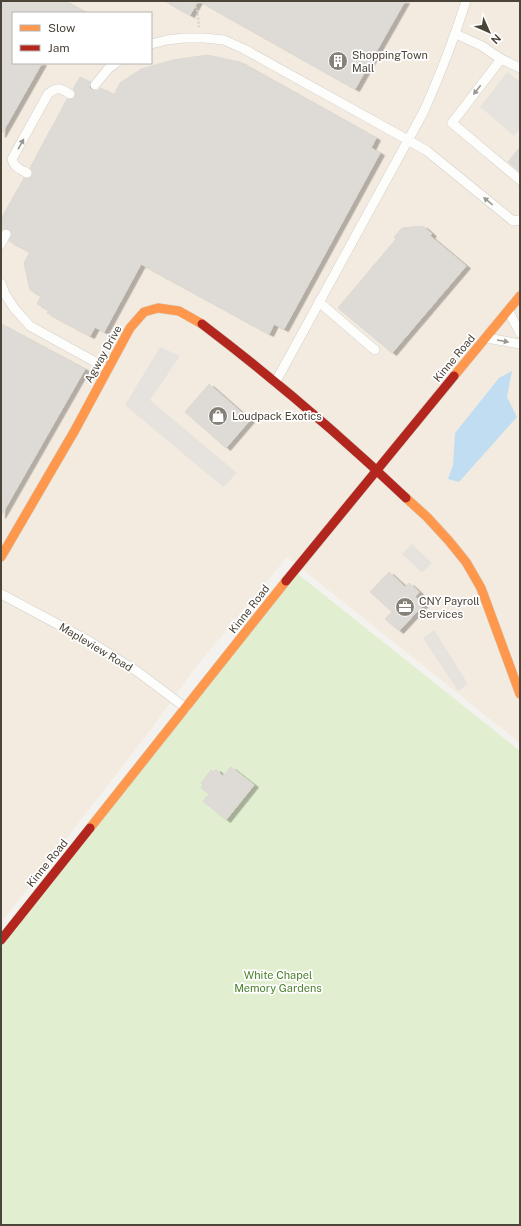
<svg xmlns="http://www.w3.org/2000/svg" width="521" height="1226" viewBox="0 0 521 1226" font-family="'Public Sans',sans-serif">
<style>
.commercial{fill:#f3ebdf;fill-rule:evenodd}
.green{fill:#e1eecf}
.parking{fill:#e6e3df}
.water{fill:#c0ddf1}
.building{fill:#dedbd6;stroke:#dcd9d4;filter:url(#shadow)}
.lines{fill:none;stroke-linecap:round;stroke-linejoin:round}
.lane-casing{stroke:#d2d0cb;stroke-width:10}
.slow-casing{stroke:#d3cfc5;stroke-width:10}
.jam-casing{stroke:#d3cfc5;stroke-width:10}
.path{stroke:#d3d2cc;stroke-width:2.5;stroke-dasharray:2 2;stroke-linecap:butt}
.lane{stroke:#fdfdfc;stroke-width:9}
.slow{stroke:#ff974d;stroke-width:9}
.jam{stroke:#b3261e;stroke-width:9}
.oneway{fill:#9b9791}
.labels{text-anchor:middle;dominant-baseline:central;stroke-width:3.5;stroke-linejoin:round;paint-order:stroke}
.poi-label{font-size:11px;fill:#4b4439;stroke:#fff;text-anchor:start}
.street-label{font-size:11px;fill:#4b4439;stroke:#fff}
.park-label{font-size:11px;fill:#4a7f2a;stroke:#fff}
</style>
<defs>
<filter id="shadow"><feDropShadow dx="4.5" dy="2.5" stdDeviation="0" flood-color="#0004"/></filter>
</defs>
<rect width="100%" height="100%" fill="#f4f2ee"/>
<path class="commercial" d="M1,1H520V743L287,557L195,668L149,732L1,923ZM13,13H151V63H13Z"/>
<path class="green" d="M294,571L520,751V1225H1V940Z"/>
<g class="parking">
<path d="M507,72L520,81V129L514,136L480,107Z"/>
<path d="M160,347L180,356L150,400L237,473L223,487L125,405Z"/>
<path d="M412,544L432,563L422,573L402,554Z"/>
<path d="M434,630L468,684L458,691L423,638Z"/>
</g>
<path class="water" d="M512,371L507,397L517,417L459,482L448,479L453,465L455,433L499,378Z"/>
<g class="building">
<path d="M1,1H65L87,13H13V63H42L1,135Z"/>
<path d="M165,1H198L190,15Z"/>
<path d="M199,1H405L355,89Z"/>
<path d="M207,55L240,62L376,138L371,148L380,153L284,329L274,324L269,334L141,264L104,332L95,327L90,336L47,313L49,310L37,304L41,296L30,290L24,263L30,252L9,241L12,234L11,231L6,228L1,231V219L24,178L28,179L32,176L33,172L30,168L67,99H73L75,97V91L73,89L80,77L90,82L89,87L92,90L97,91L101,88L114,95L120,83L141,69L173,60Z"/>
<path d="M520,147V172L508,162Z"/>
<path d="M423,226L432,234L430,236L466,266L392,353L338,308L396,239L394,237L402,228Z"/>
<path d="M1,324L85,369L1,516Z"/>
<path d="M209,384L250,420L226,448L185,412Z"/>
<path d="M389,572L405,587L409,583L419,592L415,597L424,604L399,631L385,619L392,612L370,592Z"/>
<path d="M231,767L254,785L226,820L203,801L209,794L201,788L203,785L201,783L211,770L214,772L216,769L223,776Z"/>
</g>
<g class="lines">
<g class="lane-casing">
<g id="lane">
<path d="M456,34L482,46L501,59L520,68"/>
<path d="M151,44L167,40L184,38H204L224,40L244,49L408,140L427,151L513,221L520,220"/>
<path d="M501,59L452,123L520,180"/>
<path d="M95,85L108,69L116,63"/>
<path d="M27,173C20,169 14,167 12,159L48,94C58,86 60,88 70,94"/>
<path d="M1,244L6,234"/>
<path d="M1,283L5,294L14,308L30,326L108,369"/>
<path d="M319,302L375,350"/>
<path d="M509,312L520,333"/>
<path d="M487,338L520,344"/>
<path d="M275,383L424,111C440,75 454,39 466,1"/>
<path d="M1,594L89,641L138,672L186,708"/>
</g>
</g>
<g class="slow-casing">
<g id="slow">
<path d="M454,376L520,296"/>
<path d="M406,498L427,517L449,541L466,562L481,588L520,694"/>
<path d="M1,557L75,430L130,328L144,312L158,308L179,311L202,324"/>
<path d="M90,828L286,581"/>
</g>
</g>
<g class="jam-casing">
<g id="jam">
<path d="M202,324C273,378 341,436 406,498"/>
<path d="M286,581L454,376"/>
<path d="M1,940L90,828"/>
</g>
</g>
<path class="path" d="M195,7L197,8L199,27"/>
<use href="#lane" class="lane"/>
<use href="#slow" class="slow"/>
<use href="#jam" class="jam"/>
</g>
<defs><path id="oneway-solid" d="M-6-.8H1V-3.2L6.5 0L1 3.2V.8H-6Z"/></defs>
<g class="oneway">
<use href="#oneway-solid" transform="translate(477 90) rotate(128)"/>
<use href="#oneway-solid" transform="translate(21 144) rotate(-61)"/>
<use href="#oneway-solid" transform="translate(488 201) rotate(-141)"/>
<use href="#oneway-solid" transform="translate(503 341) rotate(10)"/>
</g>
<defs>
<g id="building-disc" transform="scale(1)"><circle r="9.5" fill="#868178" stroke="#fff"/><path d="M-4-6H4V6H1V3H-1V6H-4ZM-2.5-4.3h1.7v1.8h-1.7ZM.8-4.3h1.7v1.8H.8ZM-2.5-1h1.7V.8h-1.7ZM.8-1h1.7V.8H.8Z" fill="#fff"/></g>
<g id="shop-disc" transform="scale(1)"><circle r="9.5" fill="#868178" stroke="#fff"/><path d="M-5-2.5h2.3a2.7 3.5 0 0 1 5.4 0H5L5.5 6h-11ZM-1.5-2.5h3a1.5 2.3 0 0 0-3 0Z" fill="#fff"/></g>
<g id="office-disc" transform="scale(1)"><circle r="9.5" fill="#868178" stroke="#fff"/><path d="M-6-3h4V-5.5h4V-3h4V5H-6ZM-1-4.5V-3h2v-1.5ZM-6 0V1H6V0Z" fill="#fff"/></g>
</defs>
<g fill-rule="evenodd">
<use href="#building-disc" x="338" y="61"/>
<use href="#shop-disc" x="218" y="416"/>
<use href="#office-disc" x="405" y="607"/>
</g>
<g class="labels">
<g class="poi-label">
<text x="352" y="55">ShoppingTown<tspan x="352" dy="13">Mall</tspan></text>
<text x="232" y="416">Loudpack Exotics</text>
<text x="419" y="601">CNY Payroll<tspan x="419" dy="13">Services</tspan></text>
</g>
<g class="street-label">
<text transform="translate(103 354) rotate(-61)">Agway Drive</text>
<text transform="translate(454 358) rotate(-50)">Kinne Road</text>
<text transform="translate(249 609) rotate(-52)">Kinne Road</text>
<text transform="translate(96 647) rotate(31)">Mapleview Road</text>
<text transform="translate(47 863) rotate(-51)">Kinne Road</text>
</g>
<g class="park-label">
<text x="278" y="975">White Chapel<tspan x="278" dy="13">Memory Gardens</tspan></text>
</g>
</g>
<rect width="521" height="1226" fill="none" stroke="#4b4439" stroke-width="4"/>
<rect x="12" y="12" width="140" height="52" fill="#ffffff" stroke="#b7b4b0"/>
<rect x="20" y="25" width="20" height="6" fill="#ff974d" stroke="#b7b4b0"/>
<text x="48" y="32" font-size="12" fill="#4b4439">Slow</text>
<rect x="20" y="45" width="20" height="6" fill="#b3261e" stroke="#b7b4b0"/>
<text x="48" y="52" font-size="12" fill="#4b4439">Jam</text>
<g transform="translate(489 32) rotate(135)" stroke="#ffffff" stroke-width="3" paint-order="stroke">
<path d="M0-3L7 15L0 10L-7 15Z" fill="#4b4439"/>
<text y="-6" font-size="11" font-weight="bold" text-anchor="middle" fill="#4b4439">N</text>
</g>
</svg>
